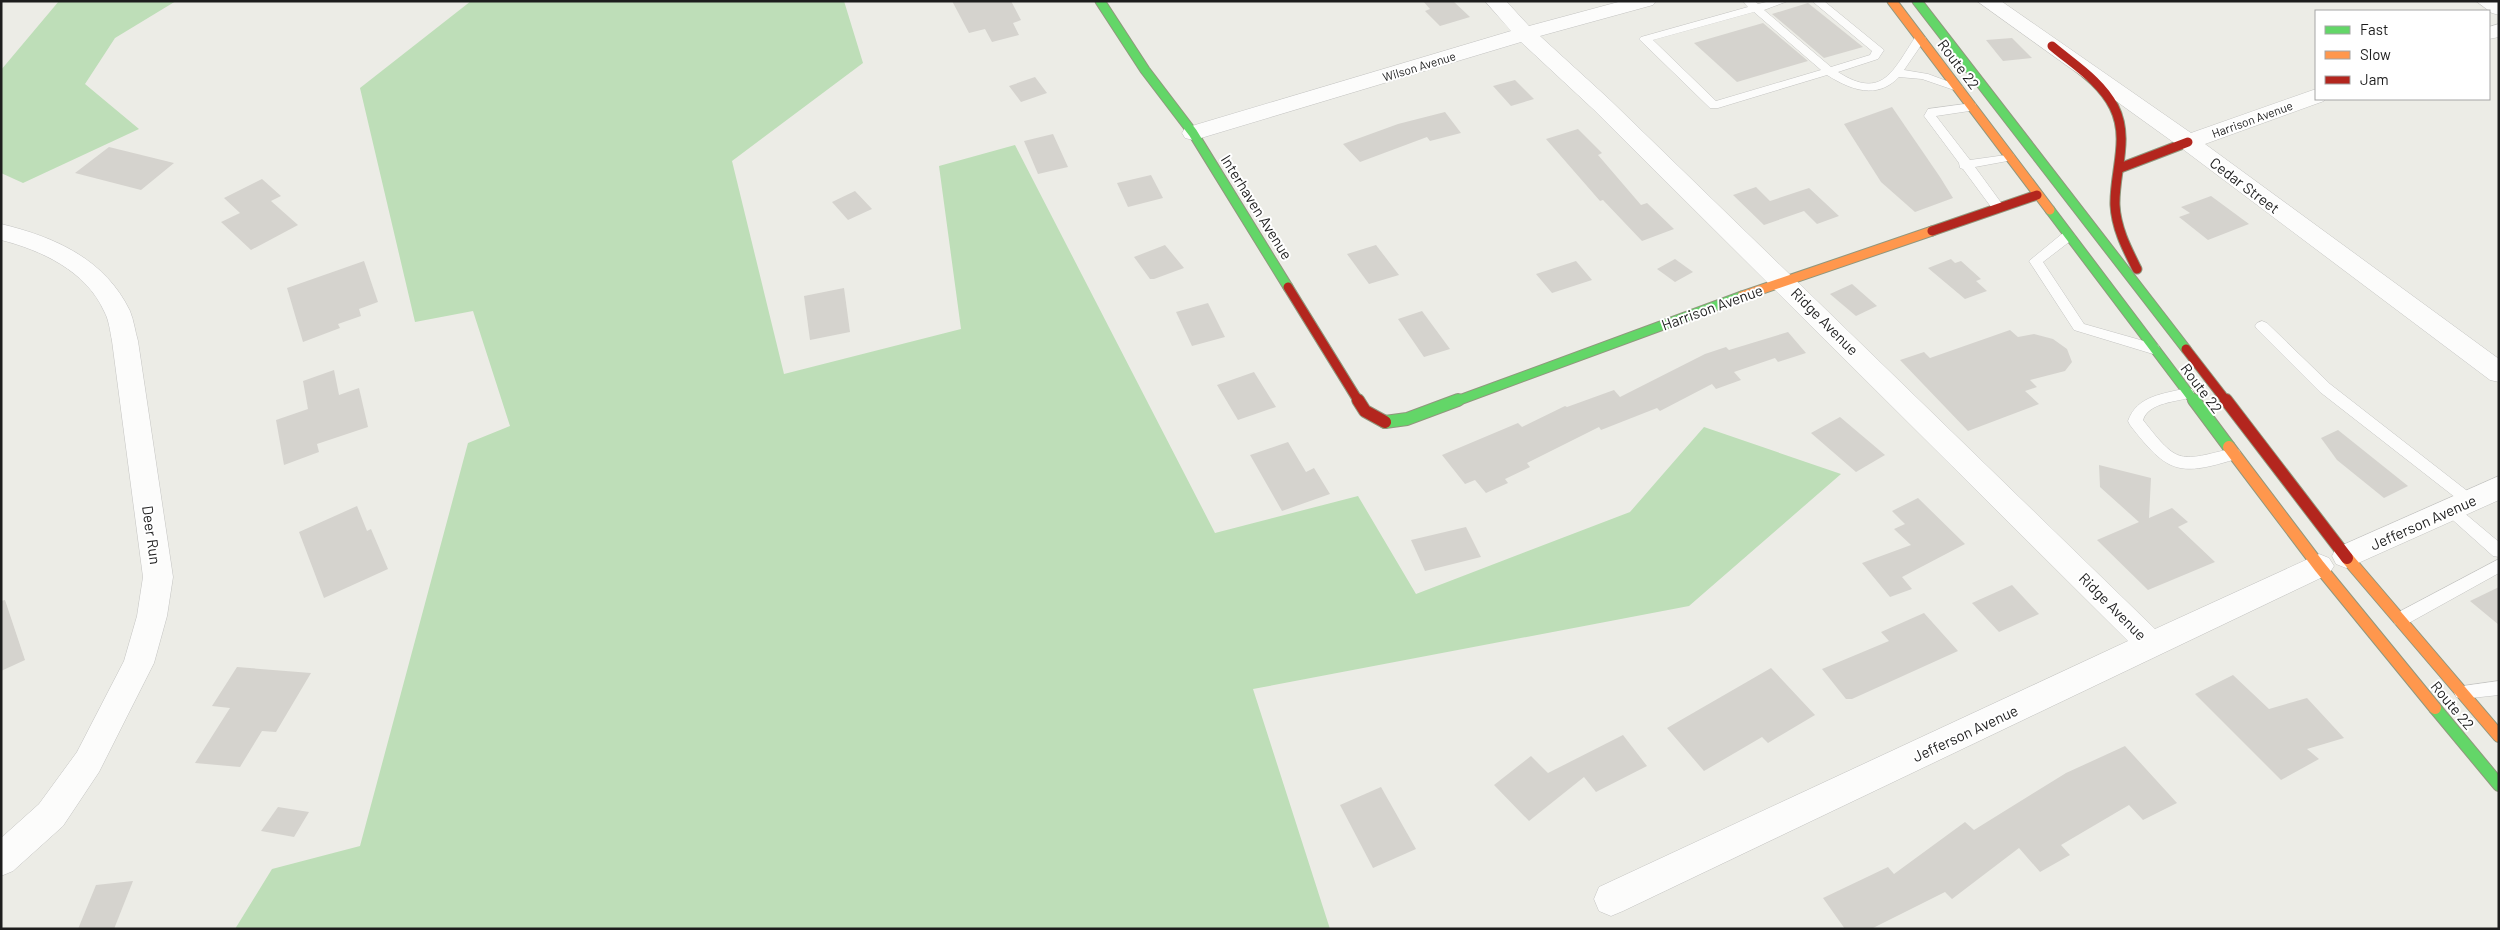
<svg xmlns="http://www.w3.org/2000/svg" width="2500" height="930" viewBox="0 0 2500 930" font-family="Barlow,sans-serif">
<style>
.forest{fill:#bedeb8}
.building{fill:#d5d3ce}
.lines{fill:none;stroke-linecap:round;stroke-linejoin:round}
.lane-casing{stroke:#c4c4c2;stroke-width:1}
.street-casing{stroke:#c4c4c2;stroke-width:1}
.fast-far1-casing{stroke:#90977d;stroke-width:11}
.fast-casing{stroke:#90977d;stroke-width:14}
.slow-far1-casing{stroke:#90977d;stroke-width:11}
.slow-casing{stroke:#90977d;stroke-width:14}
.jam-far1-casing{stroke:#90977d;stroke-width:11}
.jam-casing{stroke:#90977d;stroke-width:14}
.lane{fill:#fcfcfb;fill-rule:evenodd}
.street{fill:#fcfcfb;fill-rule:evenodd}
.fast-far1{stroke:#63d668;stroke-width:9}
.fast{stroke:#63d668;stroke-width:12}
.slow-far1{stroke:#ff974d;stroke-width:9}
.slow{stroke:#ff974d;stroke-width:12}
.jam-far1{stroke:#b3261e;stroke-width:9}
.jam{stroke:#b3261e;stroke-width:12}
.labels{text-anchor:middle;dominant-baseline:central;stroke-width:4;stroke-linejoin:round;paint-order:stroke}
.far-street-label{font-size:12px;fill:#1d1d1d;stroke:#fff}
.street-label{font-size:15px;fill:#1d1d1d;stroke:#fff}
</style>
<rect width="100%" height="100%" fill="#ecece6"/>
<g class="forest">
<path d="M59,1H176L115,38L85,84L139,129L23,183L1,173V70Z"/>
<path d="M471,1H844L863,63L732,161L784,374L961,329L939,166L1015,145L1215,533L1358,496L1416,594L1630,512L1704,427L1841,474L1689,606L1253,689L1330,929H235L272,869L360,846L468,443L510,426L473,311L415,322L360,88Z"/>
</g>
<g class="building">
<path d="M952,1H1011L1021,20L1013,23L1019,35L992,42L985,29L969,33Z"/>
<path d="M1423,1H1453L1470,17L1440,26L1425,11L1430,9Z"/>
<path d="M1808,3L1863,47L1824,58L1772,14Z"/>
<path d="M1763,23L1808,61L1737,82L1694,43Z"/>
<path d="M2012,38L2032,58L2003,61L1986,40Z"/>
<path d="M1035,77L1047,93L1021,102L1009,86Z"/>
<path d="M1515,80L1534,99L1511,106L1493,86Z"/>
<path d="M1892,107L1940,177L1953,198L1915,212L1881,182L1844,124Z"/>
<path d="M1445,112L1461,133L1430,141L1427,137L1360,162L1343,144L1398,124Z"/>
<path d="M1578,129L1602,153L1598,155L1641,205L1647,203L1674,229L1642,241L1603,200L1600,201L1546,139Z"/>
<path d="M1053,134L1068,167L1038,174L1024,141Z"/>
<path d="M109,147L174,163L141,190L75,173Z"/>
<path d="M1151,175L1163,198L1128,207L1117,183Z"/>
<path d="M262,179L281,196L271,201L298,225L251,250L221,222L240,213L224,198Z"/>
<path d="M1756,187L1770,201L1809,188L1839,216L1817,224L1804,211L1764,225L1733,195Z"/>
<path d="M855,191L872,209L848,220L832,202Z"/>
<path d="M2211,196L2249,224L2208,240L2179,217L2190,213L2181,207Z"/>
<path d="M1165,245L1184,268L1154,279H1150L1134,257Z"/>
<path d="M1376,245L1399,275L1369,284L1347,254Z"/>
<path d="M1675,259L1693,272L1675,282L1657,269Z"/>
<path d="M1951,259L1955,263L1961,261L1981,279L1976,281L1987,291L1965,299L1928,268Z"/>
<path d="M364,261L378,302L359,309L361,316L338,324L340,328L303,342L287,288Z"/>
<path d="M1576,261L1592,280L1552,293L1536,274Z"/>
<path d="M1852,284L1877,306L1856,316L1830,294Z"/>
<path d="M844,288L850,332L810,340L804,296Z"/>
<path d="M1208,303L1225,337L1192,346L1176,312Z"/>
<path d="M1422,311L1450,349L1424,357L1398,319Z"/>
<path d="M2010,330L2018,337L2034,334L2053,339L2067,349L2072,362L2065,371L2030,380L2037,387L2025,391L2039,404L1968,431L1900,360L1924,352L1930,358Z"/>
<path d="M1788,332L1806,353L1778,362L1775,358L1734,372L1741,380L1716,389L1712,384L1660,411L1657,408L1601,430L1599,427L1527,463L1530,467L1505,479L1508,483L1486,493L1475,480L1465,484L1442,455L1518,423L1522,427L1565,406L1567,407L1614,390L1620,397L1705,354L1726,347L1729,350Z"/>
<path d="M334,370L339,395L359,388L368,427L317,444L319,452L284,465L276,420L308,409L303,381Z"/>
<path d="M1254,372L1276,407L1238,420L1217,385Z"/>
<path d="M1840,417L1885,455L1856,472L1811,433Z"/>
<path d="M2338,430L2408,486L2384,498L2337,460L2321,438Z"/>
<path d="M1288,442L1306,472L1314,468L1330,494L1282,511L1250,455Z"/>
<path d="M2099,465L2151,478L2149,518L2172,508L2188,522L2178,527L2215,562L2148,590L2097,540L2139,522L2100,487Z"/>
<path d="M1918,498L1965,544L1902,577L1912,589L1890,597L1862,563L1911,545L1894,529L1905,524L1892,511Z"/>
<path d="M357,506L367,531L371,529L388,569L324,598L299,532Z"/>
<path d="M1466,527L1481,557L1425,571L1411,540Z"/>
<path d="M2012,585L2039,614L1999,632L1972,603Z"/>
<path d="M2499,587V625L2470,601Z"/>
<path d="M5,600L25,660L1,671V601Z"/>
<path d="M1924,613L1958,651L1852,699H1846L1822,669L1889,641L1881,632Z"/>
<path d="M237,667L311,673L276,732L262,731L240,767L195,763L230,708L212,706Z"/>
<path d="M1771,668L1815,715L1768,743L1762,737L1704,771L1667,728Z"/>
<path d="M2233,675L2269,709L2307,698L2344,738L2307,749L2319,759L2281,780L2195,694Z"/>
<path d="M1623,735L1647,766L1596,792L1584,777L1529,821L1494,785L1531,756L1548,773Z"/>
<path d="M2125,746L2177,803L2143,820L2129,805L2061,845L2070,855L2040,872L2019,848L1952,899L1945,892L1871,929H1845L1823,898L1888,867L1894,874L1965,822L1974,830L2066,773Z"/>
<path d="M1381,787L1416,849L1373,868L1340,805Z"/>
<path d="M278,807L309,812L294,837L261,831Z"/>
<path d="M133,881L114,929H78L96,885Z"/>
</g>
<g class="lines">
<g class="lane-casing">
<g id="lane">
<path d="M1743,1H1755L1758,4L1770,1H1788L1764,10L1831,67L1870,55L1872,51L1812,1H1824L1884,50L1878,59L1838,72C1883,101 1893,70 1916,36L1920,35L1926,38L1904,70L1928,74L1963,87L1957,91L1922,79L1899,77C1877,100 1851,90 1827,75L1718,108H1710L1639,39L1641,37L1748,7ZM1754,12L1821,70L1716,101L1653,40Z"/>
<path d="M1972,103L1976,104V110L1936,116L1970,160L2013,154L2015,157L2013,160L1975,167L2005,208L1999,212L1994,211L1963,169L1960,168L1959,163L1924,116L1928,109Z"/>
<path d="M2068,232L2075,236L2073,239L2043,262L2084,324L2158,345L2160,349L2158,353L2153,354L2074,330L2029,261L2063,233Z"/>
<path d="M2262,321L2267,323L2330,384L2475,497L2478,501L2475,505L2470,507L2465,505L2320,392L2257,329L2255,326L2257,323Z"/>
<path d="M2187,388L2192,389L2194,393L2192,397C2177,402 2149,402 2143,420C2179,466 2179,461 2234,448L2239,450L2241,454L2239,458C2179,477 2168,474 2130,425L2128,421C2137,395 2164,394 2187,388Z"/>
<path d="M2451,504L2456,506L2499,542V557L2493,556L2446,514L2443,510L2446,506Z"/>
<path d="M2499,559V573L2407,624L2401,626L2395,624L2393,619L2395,614Z"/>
<path d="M2499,681V695L2462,699L2456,697L2454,692L2456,687Z"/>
</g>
</g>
<g class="street-casing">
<g id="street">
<path d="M1485,1H1506L1529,26L1622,1H1656L1653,5L1540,36L1609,99L2155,629L2319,554L2329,558L2334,566L2329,574L1623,911L1611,916L1599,911L1594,899L1599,887L2128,641L1593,109L1521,42L1201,138L1193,140L1185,138L1182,133L1185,128L1511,31Z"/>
<path d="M1977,1H2001L2191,133L2316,89V99H2325L2324,101L2205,144L2499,359V382L2490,380L2180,147Z"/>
<path d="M2476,1H2499V15L2492,13Z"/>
<path d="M2499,24V37L2489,39V27Z"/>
<path d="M1,224C55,237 105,259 130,311C134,321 135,331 138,341L173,577L167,616L154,663L99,772L63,826L13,871L1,876V838L39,804L77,752L124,661L137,616L143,577L112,341C110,331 109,320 104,311C86,271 41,250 1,240Z"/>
<path d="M2499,476V500L2356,564L2346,568L2336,564L2332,556L2336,548Z"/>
</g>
</g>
<g class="fast-far1-casing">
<g id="fast-far1">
<path d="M1100,1L1145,70L1193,133L1288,287"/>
<path d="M1917,1L2186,349"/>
<path d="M2050,210L2195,402"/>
<path d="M1454,402L1742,296"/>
</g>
</g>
<g class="fast-casing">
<g id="fast">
<path d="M2194,400L2229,447"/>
<path d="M1385,422L1407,419L1458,400"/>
<path d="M2435,708L2499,785"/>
</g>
</g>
<g class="slow-far1-casing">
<g id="slow-far1">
<path d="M1892,1L2050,210"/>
<path d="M1742,296L1932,231"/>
</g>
</g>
<g class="slow-casing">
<g id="slow">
<path d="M2229,447L2319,566L2435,708"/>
<path d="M2347,558L2499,736"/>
</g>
</g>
<g class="jam-far1-casing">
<g id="jam-far1">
<path d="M2052,46C2073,64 2101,81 2114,107C2130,139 2114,172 2115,205C2116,228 2127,249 2137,269"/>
<path d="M2120,168L2188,142"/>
<path d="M1932,231L2037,195"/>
<path d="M1288,287L1359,402"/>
<path d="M2186,349L2227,402"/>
</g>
</g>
<g class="jam-casing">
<g id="jam">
<path d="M1358,400L1365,411L1385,422"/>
<path d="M2226,400L2347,558"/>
</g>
</g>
<use href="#lane" class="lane"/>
<use href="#street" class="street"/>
<use href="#fast-far1" class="fast-far1"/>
<use href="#fast" class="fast"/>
<use href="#slow-far1" class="slow-far1"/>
<use href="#slow" class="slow"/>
<use href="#jam-far1" class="jam-far1"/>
<use href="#jam" class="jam"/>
</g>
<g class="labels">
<g class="far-street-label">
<text transform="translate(1419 66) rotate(-17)">Wilson Avenue</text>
<text transform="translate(2252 119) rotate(-20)">Harrison Avenue</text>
</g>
<g class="street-label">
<text transform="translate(1959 64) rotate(53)">Route 22</text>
<text transform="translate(2245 185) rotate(37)">Cedar Street</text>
<text transform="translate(1257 207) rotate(58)">Interhaven Avenue</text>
<text transform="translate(1712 307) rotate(-20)">Harrison Avenue</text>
<text transform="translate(1825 321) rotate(45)">Ridge Avenue</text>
<text transform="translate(2202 388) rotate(53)">Route 22</text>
<text transform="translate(2423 522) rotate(-24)">Jefferson Avenue</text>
<text transform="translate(152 535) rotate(82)">Deer Run</text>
<text transform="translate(2113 606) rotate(45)">Ridge Avenue</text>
<text transform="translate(2453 705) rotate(50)">Route 22</text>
<text transform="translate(1965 733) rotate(-25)">Jefferson Avenue</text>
</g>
</g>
<rect width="2500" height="930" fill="none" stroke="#1d1d1d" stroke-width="5"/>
<rect x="2315" y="10" width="175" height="90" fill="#ffffff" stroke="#a5a5a5"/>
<rect x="2325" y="26" width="25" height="8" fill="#63d668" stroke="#a5a5a5"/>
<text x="2360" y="35" font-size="15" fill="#1d1d1d">Fast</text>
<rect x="2325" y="51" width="25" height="8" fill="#ff974d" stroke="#a5a5a5"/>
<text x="2360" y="60" font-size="15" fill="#1d1d1d">Slow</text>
<rect x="2325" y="76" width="25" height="8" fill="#b3261e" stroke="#a5a5a5"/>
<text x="2360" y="85" font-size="15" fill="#1d1d1d">Jam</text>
</svg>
